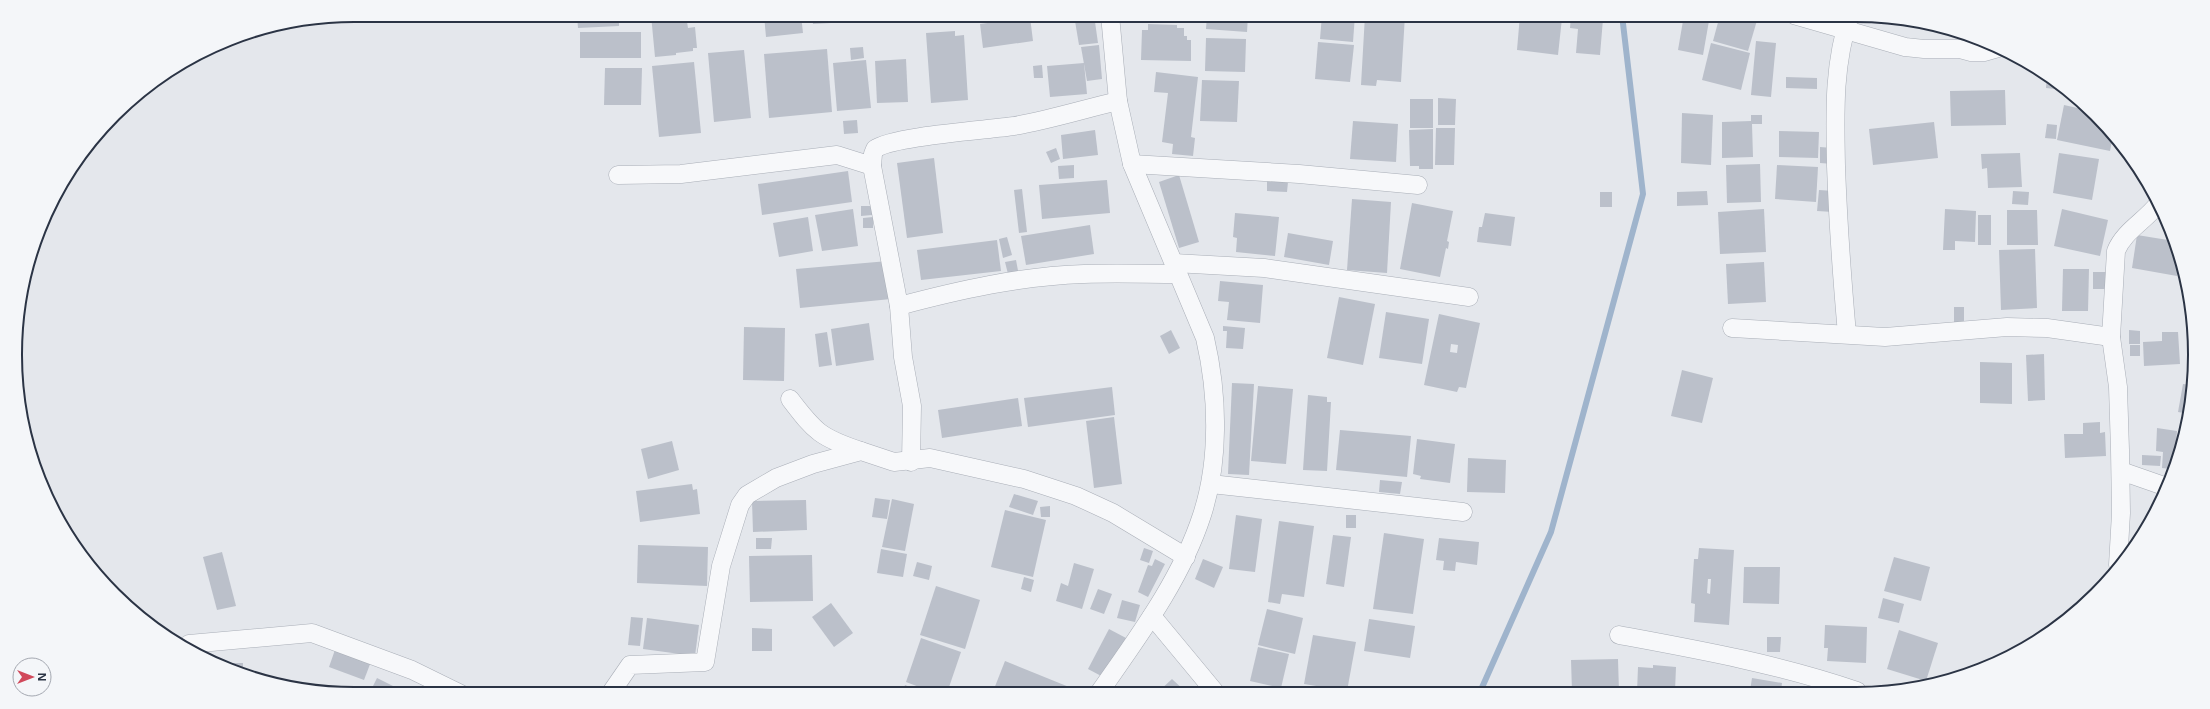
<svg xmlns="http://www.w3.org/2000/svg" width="2210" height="709" viewBox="0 0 2210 709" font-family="'Open Sans',sans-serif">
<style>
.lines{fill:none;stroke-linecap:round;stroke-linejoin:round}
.stream{stroke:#9fb4cc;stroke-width:6}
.building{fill:#bbc0ca;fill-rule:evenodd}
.street-casing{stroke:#a9aeb7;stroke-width:19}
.street{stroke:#f7f8fa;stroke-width:18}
.rim{fill:none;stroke:#2b3445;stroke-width:2}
</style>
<rect width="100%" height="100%" fill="#e4e7ec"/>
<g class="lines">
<path class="stream" d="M1480,692L1551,532L1643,194L1622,15"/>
</g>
<g class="building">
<path d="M577,15H619V26L578,28Z"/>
<path d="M651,15H686L688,28L695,27L697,48H693V51L676,53V55L655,57Z"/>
<path d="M764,15H801L803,33L766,37Z"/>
<path d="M812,15H849V22L813,24Z"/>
<path d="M1074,15H1094L1098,43L1079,45Z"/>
<path d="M1146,15H1186V21L1146,18Z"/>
<path d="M1207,15H1248L1247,32L1206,29Z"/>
<path d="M1322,15H1355L1353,42L1320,39Z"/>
<path d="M1365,15H1405L1401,82L1377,80L1376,86L1361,85Z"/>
<path d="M1520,15L1562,18L1558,55L1517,50Z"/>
<path d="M1684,15H1710L1703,55L1678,50Z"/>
<path d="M1720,15H1751L1758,17L1748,51L1713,41Z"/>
<path d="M1571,16L1603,19L1600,55L1576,53L1578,29L1570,28Z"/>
<path d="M1030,17L1033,41L983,48L980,24Z"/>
<path d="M1876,17L1889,18V22L1876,20Z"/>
<path d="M1148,24L1177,25V28H1184V36H1187V40H1191V61L1141,60L1142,30H1148Z"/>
<path d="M955,31V36L964,35L968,100L931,103L926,33Z"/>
<rect x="580" y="32" width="61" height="26"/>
<path d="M1206,38L1246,39L1245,72L1205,71Z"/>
<path d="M1756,41L1776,43L1771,97L1751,95Z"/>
<path d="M1318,42L1354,45L1350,82L1315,79Z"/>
<path d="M1711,43L1750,53L1741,90L1702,80Z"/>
<path d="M1099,45L1102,79L1087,81L1081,47Z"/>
<path d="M863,47L864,58L851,60L850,48Z"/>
<path d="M827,49L832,112L769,118L764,54Z"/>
<path d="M744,50L751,118L714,122L708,53Z"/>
<path d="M906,59L908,102L877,103L875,61Z"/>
<path d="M866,60L871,108L837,111L833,63Z"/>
<path d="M694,62L701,133L659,137L652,66Z"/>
<path d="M1084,63L1087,94L1050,97L1047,66Z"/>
<path d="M1042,65L1043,78H1034L1033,66Z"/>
<path d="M605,68H642L641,105H604Z"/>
<path d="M1156,72L1198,77L1191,137L1195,138L1193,156L1172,154L1173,144L1162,142L1168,93L1154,92Z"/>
<path d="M2047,75H2048L2065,90L2046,88Z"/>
<path d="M1786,77L1817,78V89L1786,88Z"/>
<path d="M1202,80L1239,81L1237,122L1200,121Z"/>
<path d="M2005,90L2006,125L1951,126L1950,91Z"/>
<path d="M1438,98L1456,99L1455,125H1438Z"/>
<rect x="1410" y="99" width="23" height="29"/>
<path d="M2064,105L2091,111L2096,115L2113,136L2110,151L2057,140Z"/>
<path d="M1682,113L1713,115L1711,165L1681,163Z"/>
<path d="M1751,115H1762V124H1752L1753,157L1722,158V122L1751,121Z"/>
<path d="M857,120L858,133L844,134L843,121Z"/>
<path d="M1353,121L1398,124L1396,162L1350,159Z"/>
<path d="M1934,122L1938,158L1873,165L1869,129Z"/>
<path d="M2047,124L2057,125L2056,139L2045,138Z"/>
<path d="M1436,128H1455L1454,165H1435Z"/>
<path d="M1433,129V169H1419V166H1410L1409,130Z"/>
<path d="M1095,130L1098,155L1063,159L1061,135Z"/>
<path d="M1779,131L1819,132L1818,158L1779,157Z"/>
<path d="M1820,147L1833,148V164L1820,163Z"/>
<path d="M1056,148L1060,159L1051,163L1046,152Z"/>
<path d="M2020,153L2022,187L1988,188L1987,168L1982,169L1981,154Z"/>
<path d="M2059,153L2099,159L2092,200L2053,193Z"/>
<path d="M934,158L943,233L907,238L897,163Z"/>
<path d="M1760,164L1761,202L1727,203L1726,165Z"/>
<path d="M1074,165V178L1059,179L1058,166Z"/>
<path d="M1777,165L1818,167L1816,202L1775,199Z"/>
<path d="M848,171L852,202L762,215L758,184Z"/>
<path d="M1179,175L1199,242L1179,248L1159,182Z"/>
<path d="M1107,180L1110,213L1042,219L1039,185Z"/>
<path d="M1267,180L1288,182L1287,192L1267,191Z"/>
<path d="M1022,189L1027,232L1019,233L1014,190Z"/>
<path d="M1819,190L1834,191L1833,212L1817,211Z"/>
<path d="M1707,191L1708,205L1677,206V192Z"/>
<path d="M2013,191L2029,192L2028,205L2012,204Z"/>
<rect x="1600" y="192" width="12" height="15"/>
<path d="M1352,199L1391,202L1387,273L1347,270Z"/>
<path d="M1412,203L1453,211L1447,241L1449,242L1448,249L1446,248L1440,277L1400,269Z"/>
<path d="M861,206H872V215L861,216Z"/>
<path d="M853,209L858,246L822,251L815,215Z"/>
<path d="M1764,209L1766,252L1720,254L1718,212Z"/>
<path d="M1945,209L1976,211L1975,242L1955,241V250H1943Z"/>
<path d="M2062,209L2108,220L2100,256L2054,246Z"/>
<path d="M2007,210H2037L2038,245H2007Z"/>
<path d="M1235,213L1279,217L1275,256L1236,252L1237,238L1233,237Z"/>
<path d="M1485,213L1515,217L1511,246L1477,242L1479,227H1482Z"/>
<rect x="1978" y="215" width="13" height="30"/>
<path d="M808,217L813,251L779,257L773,223Z"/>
<path d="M873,217V228H863V218Z"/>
<path d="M1090,225L1094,254L1026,265L1021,236Z"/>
<path d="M1288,233L1333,241L1329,265L1284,257Z"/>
<path d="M2137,235L2174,241L2180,259L2177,276L2132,268Z"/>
<path d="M1007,237L1012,255L1003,258L999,239Z"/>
<path d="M997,240L1001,271L921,280L917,250Z"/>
<path d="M2035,249L2037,308L2001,310L1999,250Z"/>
<path d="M1016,260L1019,276L1009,278L1005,262Z"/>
<path d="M888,261L891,299L800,308L796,269Z"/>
<path d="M1764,262L1766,302L1728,304L1726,264Z"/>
<path d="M2063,269H2089L2088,311H2062Z"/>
<rect x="2093" y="272" width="15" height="17"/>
<path d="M1220,281L1263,285L1260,323L1227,320L1229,302L1218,301Z"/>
<path d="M1339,297L1375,304L1363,365L1327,358Z"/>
<rect x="1954" y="307" width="10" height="18"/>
<path d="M1386,312L1429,319L1422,364L1379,358Z"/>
<path d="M1439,314L1480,323L1466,388L1459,387L1457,392L1424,385ZM1451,344L1458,345L1457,353L1450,352Z"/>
<path d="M869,323L874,360L836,366L831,329Z"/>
<path d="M1223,326L1245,328L1243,349L1226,348L1227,331H1223Z"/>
<path d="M744,327L785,328L784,381L743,380Z"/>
<path d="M1171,330L1180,348L1169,354L1160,336Z"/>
<path d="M2129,330L2140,331V344H2129Z"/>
<path d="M827,332L832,365L819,367L815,334Z"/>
<path d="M2162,332H2178L2180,364L2144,366L2143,342L2162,341Z"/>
<rect x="2130" y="345" width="10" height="11"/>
<path d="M2044,354L2045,400L2028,401L2026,355Z"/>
<path d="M1980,362L2012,363V404L1980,403Z"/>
<path d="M1682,370L1713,378L1702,423L1671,416Z"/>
<path d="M1232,383L1254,384L1249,475L1228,474Z"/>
<path d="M2183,384L2192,385L2189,414L2178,412Z"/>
<path d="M1258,386L1293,389L1286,464L1251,461Z"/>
<path d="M1112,387L1115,415L1028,427L1024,398Z"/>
<path d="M1308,395L1327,397V402H1331L1327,471L1303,470Z"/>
<path d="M1018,398L1022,426L942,438L938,410Z"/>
<path d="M1114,417L1122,484L1094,488L1086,421Z"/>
<path d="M2100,422V433L2105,432L2106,456L2065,458L2064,434H2083V423Z"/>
<path d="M2157,428L2177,431L2175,456L2170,469L2162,468L2163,452L2156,451Z"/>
<path d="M1340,430L1411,436L1407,477L1336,470Z"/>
<path d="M1417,439L1455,444L1450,483L1420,479L1421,476L1413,474Z"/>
<path d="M672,441L679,470L648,479L641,449Z"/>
<path d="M2142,455L2161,456L2160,466L2142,465Z"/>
<path d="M1468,458L1506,460L1505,493L1467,492Z"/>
<path d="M1380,480L1402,482L1400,494L1379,492Z"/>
<path d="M692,484L693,490L697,489L700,514L640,522L636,491Z"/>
<path d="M1014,494L1038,501L1033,515L1009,507Z"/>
<path d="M875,498L890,500L887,519L872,517Z"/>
<path d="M892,499L914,504L905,551L882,547Z"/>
<path d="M806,500L807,530L753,532L752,501Z"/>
<path d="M1050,506V517H1041L1040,507Z"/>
<path d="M1005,510L1046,520L1033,577L991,567Z"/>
<path d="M1236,515L1262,519L1255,572L1229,569Z"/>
<rect x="1346" y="515" width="10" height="13"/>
<path d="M1279,521L1314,526L1304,597L1282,594L1280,604L1268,602Z"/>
<path d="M1384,533L1424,539L1413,614L1373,609Z"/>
<path d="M1333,535L1351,537L1344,587L1326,584Z"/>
<path d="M756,538H772L771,549H756Z"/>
<path d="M1439,538L1479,542L1477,565L1456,562L1455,571L1443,570L1444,561L1436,560Z"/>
<path d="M638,545L708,547L707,586L637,583Z"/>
<path d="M1144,548L1153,551L1149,563L1140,560Z"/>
<path d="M1699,548L1734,550L1729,625L1694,622L1695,604L1691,603L1694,559H1698ZM1708,579H1711L1710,594L1707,593Z"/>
<path d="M881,549L907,554L903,577L877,573Z"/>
<path d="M222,552L236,606L217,610L203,557Z"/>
<path d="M812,555L813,601L750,602L749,556Z"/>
<path d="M1894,557L1930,567L1921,601L1884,591Z"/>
<path d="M1155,559L1165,564L1148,597L1138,592L1148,565L1152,566Z"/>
<path d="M1203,559L1223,567L1214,588L1195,579Z"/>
<path d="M917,562L932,566L929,580L913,576Z"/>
<path d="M1074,563L1094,569L1082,609L1056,601L1061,583L1068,586Z"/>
<path d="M1744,567H1780L1779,604L1743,603Z"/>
<path d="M1024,577L1034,580L1031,592L1021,589Z"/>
<path d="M936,586L980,600L965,649L920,635Z"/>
<path d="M1098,589L1112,594L1104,614L1090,609Z"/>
<path d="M1883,598L1904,604L1899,623L1878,618Z"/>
<path d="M1122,600L1140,605L1135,622L1117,618Z"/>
<path d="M831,603L853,633L834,647L812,617Z"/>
<path d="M1267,609L1303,618L1295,654L1258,645Z"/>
<path d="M631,617L643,618L640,646L628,645Z"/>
<path d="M647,618L699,625L695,656L643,649Z"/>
<path d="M1369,619L1415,626L1410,658L1364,651Z"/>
<path d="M1825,625L1867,627L1866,663L1827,661L1828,648H1824Z"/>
<path d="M752,628L772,629V651H752Z"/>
<path d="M1109,629L1126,638L1105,678L1088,669Z"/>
<path d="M1899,630L1938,643L1926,681L1887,669Z"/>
<path d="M1313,635L1356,642L1347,691L1304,684Z"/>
<path d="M1767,637H1781L1780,652H1767Z"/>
<path d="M921,638L961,652L947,693H935L906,682Z"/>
<path d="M336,647L372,659L364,680L329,667Z"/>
<path d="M1258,647L1289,654L1281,688L1250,681Z"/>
<path d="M1618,659L1619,692H1572L1571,660Z"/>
<path d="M1005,661L1074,689L1073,693H1004L994,689Z"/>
<path d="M214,663H243V674L225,668Z"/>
<path d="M1653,665L1676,667L1675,691L1637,692L1638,667L1653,668Z"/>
<path d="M377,678L409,694H369Z"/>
<path d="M1752,678L1782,683L1781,691H1750Z"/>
<path d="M1172,679L1186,692H1158Z"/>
<path d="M905,685L925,693H902Z"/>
</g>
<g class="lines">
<g class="street-casing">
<g id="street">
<path d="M1794,15L1905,47L1924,49H1960L1971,52H1984L1998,48"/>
<path d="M1132,164L1299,174L1418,185"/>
<path d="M618,175L681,174L837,155L872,166"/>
<path d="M1174,263L1264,268L1469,297"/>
<path d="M899,306C959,290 1021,276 1084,274C1116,273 1147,274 1178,274"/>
<path d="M1732,328L1885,337L2007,327L2047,328L2111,337"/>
<path d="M1847,334C1842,278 1838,222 1836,166C1835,115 1833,64 1850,15"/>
<path d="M790,399C815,432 821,438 861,451"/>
<path d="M911,462L912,406L903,357L899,306L872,166L873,154L875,149C892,136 987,130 1014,126C1049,120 1084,109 1118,101"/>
<path d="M2121,471L2164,486"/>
<path d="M1211,484L1463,512"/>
<path d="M2118,565L2121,513L2120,450L2118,387L2111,337L2116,251C2124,231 2145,221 2158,204"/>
<path d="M1152,616L1215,692"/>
<path d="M1619,635C1700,650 1778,664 1857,691"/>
<path d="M185,647L189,644L312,633L412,670L461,694"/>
<path d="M1099,693C1138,637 1181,580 1202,515C1220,460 1218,394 1205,338L1132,164L1118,101L1110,15"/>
<path d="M610,694L630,665L705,662L721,566L740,505L747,495L776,478L813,464L861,451L894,462L930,458L1024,479L1076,496L1113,513L1186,557"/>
</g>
</g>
<use href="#street" class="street"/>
</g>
<path d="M0 0H2210V709H0ZM354 22H1856A332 332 0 0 1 2188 354V355A332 332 0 0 1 1856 687H354A332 332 0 0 1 22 355V354A332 332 0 0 1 354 22Z" fill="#f4f6f9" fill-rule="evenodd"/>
<path class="rim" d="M354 22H1856A332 332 0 0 1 2188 354V355A332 332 0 0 1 1856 687H354A332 332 0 0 1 22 355V354A332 332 0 0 1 354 22Z"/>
<g transform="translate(32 677) rotate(90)"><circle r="19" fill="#f4f6f9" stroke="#a4a8b1"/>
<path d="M0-3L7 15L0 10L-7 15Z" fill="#d1495b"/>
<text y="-6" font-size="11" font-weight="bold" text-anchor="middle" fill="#2b3445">N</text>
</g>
</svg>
